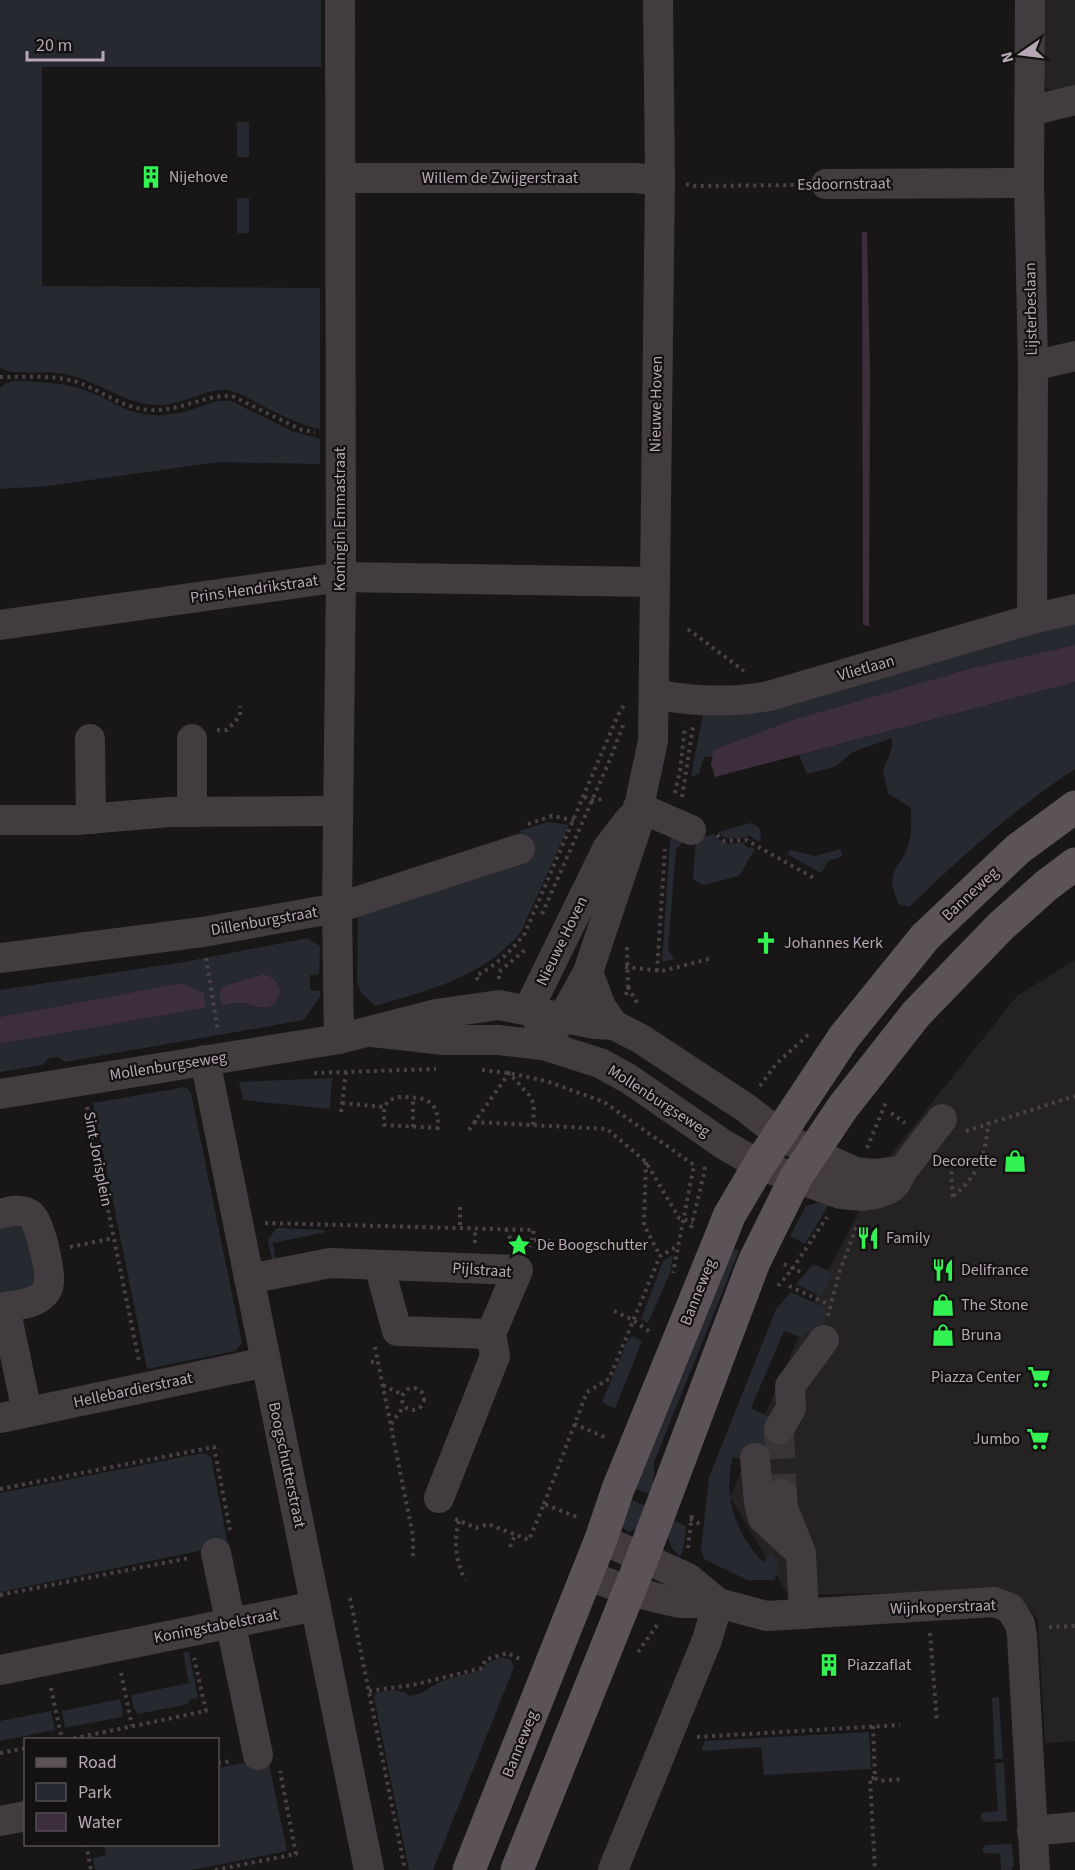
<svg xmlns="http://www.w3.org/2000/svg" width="1075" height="1870" viewBox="0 0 1075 1870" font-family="'Source Sans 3',sans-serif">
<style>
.built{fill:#252223}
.green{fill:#262930;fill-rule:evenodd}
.water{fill:#3d2e3e}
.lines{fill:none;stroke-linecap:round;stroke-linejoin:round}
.minor-tunnel{stroke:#383337;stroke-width:30;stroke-dasharray:30 15;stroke-linecap:butt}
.path{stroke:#494147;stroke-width:4;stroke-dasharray:3 4.5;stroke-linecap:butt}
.minor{stroke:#423c40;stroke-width:30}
.major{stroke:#5c5359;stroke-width:33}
.labels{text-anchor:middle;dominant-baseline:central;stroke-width:4.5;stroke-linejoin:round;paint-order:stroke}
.poi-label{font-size:16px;fill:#b8a8b5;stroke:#131112;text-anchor:start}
.street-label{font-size:16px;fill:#b8a8b5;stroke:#131112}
</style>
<rect width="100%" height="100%" fill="#181617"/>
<g class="built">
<path d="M1043,0H1075V85L1052,90L1046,88L1043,81Z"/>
<path d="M1075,960V1741L1045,1743L1038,1620L1028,1608L1002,1591L788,1595L730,1497L819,1289L884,1163L1017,996Z"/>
</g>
<g class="green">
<path d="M0,0H321V67H42V286L320,288V429C298,424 278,414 257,403C248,398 238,392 228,390C205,388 184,405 161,405C120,405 96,377 58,373C43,371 9,376 0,367Z"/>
<rect x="237" y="122" width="12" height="35"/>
<rect x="237" y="198" width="12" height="35"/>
<path d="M15,381C40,382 64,382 87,391C109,399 126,413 151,415C163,416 176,414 187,411C202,407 216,398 231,401L292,431L320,439V464L218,462L48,486L0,489V388L6,383Z"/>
<path d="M1075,623V645L972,668L792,720L713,750L712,757H704L699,774L691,777L703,713Z"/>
<path d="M1075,682V769C1014,809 961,857 909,907L899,904C881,867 905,869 910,837C912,828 911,817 911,808L888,793L883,770L892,748V738L853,752L834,767L807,774L799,755Z"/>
<path d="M548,822L569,825L521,932C482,978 432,989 376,1006L361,993L357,981L358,916L525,858L519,831Z"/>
<path d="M750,823C760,825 764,833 759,842L749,835L748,837C737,838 726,842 718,832Z"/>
<path d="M676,830L683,842L676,849L668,949L674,959L662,962L670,841Z"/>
<path d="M714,834C722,846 732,844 745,842L744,845L750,849L751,847L755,849L739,876L703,885L694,880L693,876L696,842L699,838Z"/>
<path d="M840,849L843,856L828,861L821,873L787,854L791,850L815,856Z"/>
<path d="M308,938L320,946L319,974L310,975V990L320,991V997L304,1020L64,1062L58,1057L49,1058L42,1065L0,1072V1044L206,1008L182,983L0,1017V990L184,962ZM263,974L279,986C280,991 280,995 277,1000C269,1016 250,1003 237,1003C232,1003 227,1005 222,1006L234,983Z"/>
<path d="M332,1078L330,1109L243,1100L239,1082Z"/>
<path d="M186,1087L191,1093L242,1343L235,1351L147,1369L93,1103Z"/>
<path d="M817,1203H830L805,1244L790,1236L806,1206Z"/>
<path d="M15,1221L29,1232L35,1286L0,1298V1224Z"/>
<path d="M279,1228L324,1230L326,1232L273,1243L276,1260L272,1261L268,1240L275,1230Z"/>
<path d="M730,1246L739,1251L654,1462L653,1495L633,1488Z"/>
<path d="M673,1255L670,1273L648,1323L641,1319L663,1261Z"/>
<path d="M813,1264L833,1273L822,1297L796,1284Z"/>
<path d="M791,1292L826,1308L822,1335L804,1333L802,1338L784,1331L751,1408L770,1417L767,1427L769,1458L750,1462L733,1457C722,1495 736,1534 763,1562L771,1554C779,1561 780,1570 774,1580H747L704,1559L701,1549L709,1477L776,1309Z"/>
<path d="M633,1336L642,1341L615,1409L602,1402L628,1340Z"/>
<path d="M203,1453L211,1457L228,1545L0,1592V1493Z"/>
<path d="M629,1499L649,1507C644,1517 640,1530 628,1532L623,1528L622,1524Z"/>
<path d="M674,1521L686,1526L684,1546L680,1557L672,1548L667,1537Z"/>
<path d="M189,1652L198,1698L188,1700L189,1704L138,1714L134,1709L131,1695L189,1683L183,1653Z"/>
<path d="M503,1657L511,1660L514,1667L433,1870H409L374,1697L376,1693L392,1690L405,1692L409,1696L420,1694L439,1682L484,1669L485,1664Z"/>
<path d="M999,1697L1003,1759H995L992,1698Z"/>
<path d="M120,1699L123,1711L121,1717L65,1728L62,1711Z"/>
<path d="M51,1711L55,1730L0,1741V1721Z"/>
<path d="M869,1732L871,1769L764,1775L761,1747L701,1751L705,1741Z"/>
<path d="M268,1758L287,1851L191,1870H95L93,1858L106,1855L104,1845L218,1844V1768Z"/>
<path d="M995,1763H1004L1007,1821L984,1822L981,1819V1813L998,1811Z"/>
<path d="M1012,1844L1014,1867H1012V1870H1001L1000,1854L983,1853V1848L986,1845Z"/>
</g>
<g class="water">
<path d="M862,232H867L870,373L869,626L863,625Z"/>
<path d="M1075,645V682L715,777L711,764L713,750L792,720L972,668Z"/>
<path d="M263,974C269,976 275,978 278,985C281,990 280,993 278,998C271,1015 254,1005 241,1003C234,1003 228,1004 222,1006L219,992L224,986Z"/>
<path d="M182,983L204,993L206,1008L0,1044V1017Z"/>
</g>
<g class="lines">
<path class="minor-tunnel" d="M779,1429L782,1494"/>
<g class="path">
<path d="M686,184L693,186L801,185"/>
<path d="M0,377C24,377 50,375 74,381C100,389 122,409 151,410C179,412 205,394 232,396L302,430L315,432"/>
<path d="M688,629L744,671"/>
<path d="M217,730H227L240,716V706"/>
<path d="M675,793L680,771L685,726"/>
<path d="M584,797L592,800L604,799"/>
<path d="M682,797L693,727"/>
<path d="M528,824L552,816L574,820"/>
<path d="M717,835L724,841L746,840L814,878"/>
<path d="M542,914L609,762L624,723"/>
<path d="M206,958L218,1031"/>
<path d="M625,967L662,971L709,959"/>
<path d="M657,971L665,849"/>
<path d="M499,979V972L527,948"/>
<path d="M478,980L476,976C496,965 512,951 525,933L618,715L626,702"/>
<path d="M628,987L639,1006"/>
<path d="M626,995L628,988L627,946"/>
<path d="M482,1070L509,1073L546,1081L604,1102L694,1165L673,1273"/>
<path d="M314,1073L436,1069"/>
<path d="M760,1086L776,1064L810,1033"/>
<path d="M398,1097C424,1097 439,1098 438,1128L384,1125C384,1110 382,1101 398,1097Z"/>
<path d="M342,1103L384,1107"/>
<path d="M87,1107L139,1361"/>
<path d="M341,1112L346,1072"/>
<path d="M891,1113L905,1123"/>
<path d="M474,1122L607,1129L646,1162L679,1218L693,1222"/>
<path d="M413,1127V1097"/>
<path d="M469,1130L509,1073L529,1095L534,1104L533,1125"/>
<path d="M966,1131L988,1124"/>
<path d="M867,1148L886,1102"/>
<path d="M948,1157L951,1166L953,1201"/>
<path d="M646,1162L644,1225L660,1256"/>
<path d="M953,1196C977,1178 986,1154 988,1124L1075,1096"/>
<path d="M460,1207V1228"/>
<path d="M265,1223L534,1230L530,1247"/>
<path d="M691,1228L705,1169L702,1163"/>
<path d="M506,1229L512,1243"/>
<path d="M533,1240L553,1241"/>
<path d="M475,1243V1228"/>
<path d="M70,1247L114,1238"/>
<path d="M784,1264L801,1272"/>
<path d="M778,1286L793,1268L827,1217"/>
<path d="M789,1286L830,1305"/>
<path d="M614,1311L633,1320L650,1332"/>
<path d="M828,1316L839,1273L858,1223"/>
<path d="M375,1347L413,1536V1556"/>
<path d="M371,1362L378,1361"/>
<path d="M383,1385L403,1395"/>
<circle cx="413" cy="1399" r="11"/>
<path d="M391,1424L404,1406"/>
<path d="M574,1424L607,1438"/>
<path d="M0,1489L214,1447L230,1530"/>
<path d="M544,1504L587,1392L609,1379L660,1256L678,1246"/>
<path d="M455,1519L476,1528L488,1524L529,1540L544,1504L577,1517"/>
<path d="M690,1519L700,1524"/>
<path d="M459,1521C453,1542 456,1560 465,1580"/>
<path d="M510,1547L515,1535"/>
<path d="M688,1548L692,1513"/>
<path d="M0,1595L189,1558"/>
<path d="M350,1598L405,1870"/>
<path d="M1049,1627L1075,1626"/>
<path d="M930,1633L937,1722"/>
<path d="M638,1652L658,1624"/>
<path d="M121,1673L132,1726"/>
<path d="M51,1688L62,1740"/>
<path d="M369,1691L413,1685L482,1668L485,1660L507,1653L520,1659"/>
<path d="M873,1726L875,1778H870L875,1870"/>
<path d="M697,1737L900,1725"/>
<path d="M66,1740L206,1711L194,1658"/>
<path d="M0,1753L26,1748"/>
<path d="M218,1763L231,1761"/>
<path d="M875,1778L879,1781L904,1779"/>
<path d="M86,1844L91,1870"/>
<path d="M215,1870L296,1854L280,1771"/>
</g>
<g class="minor">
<path d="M1030,0L1029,183L1033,366L1032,619"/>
<path d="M1030,111L1075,100"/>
<path d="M341,178H633L660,180"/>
<path d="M826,184L1029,183"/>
<path d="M1033,366L1075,356"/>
<path d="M0,625L341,577L654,582"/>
<path d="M654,694C693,702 730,703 769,696L1032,619L1075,609"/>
<path d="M90,739L91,819"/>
<path d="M638,807L691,830"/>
<path d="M192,812V739"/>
<path d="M0,820H76L170,812L338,811"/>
<path d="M0,958L203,932L337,908L520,849"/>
<path d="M588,972L601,1007L614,1025L641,1039L746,1108L779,1134L811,1152L855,1172L874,1174L902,1171"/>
<path d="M540,1030L534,998L607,849L630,819"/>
<path d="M372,1032L445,1040H498L543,1045L600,1063L629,1079L723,1144L759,1165L841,1194L863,1196L876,1194L889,1189L896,1183L902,1171L942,1119"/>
<path d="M339,1039L337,908L341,577L340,0"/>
<path d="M543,1045L563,1017L588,972L637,826C639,797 648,769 653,740L660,180L658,0"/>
<path d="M205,1060L369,1870"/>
<path d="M0,1094L339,1039L436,1014L499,1005L595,1024L614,1025"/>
<path d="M0,1214C10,1211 22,1208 31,1215C40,1222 50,1269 49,1282C49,1286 47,1291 44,1294C34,1305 14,1305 0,1308"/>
<path d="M379,1265L397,1331L491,1334"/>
<path d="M249,1279L330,1263L518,1270L491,1334L495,1356L439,1498"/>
<path d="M5,1307L27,1412"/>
<path d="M0,1418L266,1362"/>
<path d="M779,1429L791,1408L790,1386L824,1340"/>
<path d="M755,1458L759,1503L763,1518L801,1553L804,1614"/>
<path d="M782,1494L783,1508L799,1548"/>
<path d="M601,1539L688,1578L718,1603"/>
<path d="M216,1553L258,1755"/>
<path d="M587,1575L629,1591L679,1603H718L767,1616L994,1602L1010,1608L1020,1624L1022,1636L1035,1870"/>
<path d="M0,1670L316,1606"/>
<path d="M0,1821L26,1816"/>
<path d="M1032,1831L1075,1827"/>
<path d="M613,1870L707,1640L718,1603"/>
</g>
<g class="major">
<path d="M469,1870L601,1539L618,1489L722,1234L729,1216L759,1165L844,1037L925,937L1018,849L1075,807"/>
<path d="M517,1870L642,1559L754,1262L796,1177L843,1107L916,1014L1001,926L1047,885L1075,864"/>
</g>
</g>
<defs>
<g id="building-bare" transform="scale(1.8)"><path d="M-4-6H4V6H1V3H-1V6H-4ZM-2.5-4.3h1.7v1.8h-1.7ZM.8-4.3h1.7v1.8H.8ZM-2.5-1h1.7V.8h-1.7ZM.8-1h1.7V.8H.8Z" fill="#33f353" stroke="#131112" stroke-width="2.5" paint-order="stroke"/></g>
<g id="church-bare" transform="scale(1.8)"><path d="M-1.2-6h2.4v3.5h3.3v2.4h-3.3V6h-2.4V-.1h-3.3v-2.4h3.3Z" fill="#33f353" stroke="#131112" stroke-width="2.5" paint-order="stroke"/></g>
<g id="shop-bare" transform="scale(1.8)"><path d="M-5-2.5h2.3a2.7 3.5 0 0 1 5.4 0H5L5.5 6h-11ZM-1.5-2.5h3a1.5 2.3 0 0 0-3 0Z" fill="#33f353" stroke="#131112" stroke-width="2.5" paint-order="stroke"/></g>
<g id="restaurant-bare" transform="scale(1.8)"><path d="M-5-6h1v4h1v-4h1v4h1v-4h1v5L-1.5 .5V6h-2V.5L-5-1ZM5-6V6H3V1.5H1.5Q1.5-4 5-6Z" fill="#33f353" stroke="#131112" stroke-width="2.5" paint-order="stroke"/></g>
<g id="sight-bare" transform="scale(1.8)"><path d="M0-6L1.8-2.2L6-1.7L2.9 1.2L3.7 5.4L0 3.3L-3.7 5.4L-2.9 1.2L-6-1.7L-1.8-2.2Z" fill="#33f353" stroke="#131112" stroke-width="2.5" paint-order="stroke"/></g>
<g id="supermarket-bare" transform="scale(1.8)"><path d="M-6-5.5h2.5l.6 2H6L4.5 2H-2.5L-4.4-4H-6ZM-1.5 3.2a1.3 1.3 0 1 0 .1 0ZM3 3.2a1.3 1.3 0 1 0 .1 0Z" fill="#33f353" stroke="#131112" stroke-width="2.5" paint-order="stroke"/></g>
</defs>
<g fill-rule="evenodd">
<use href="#building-bare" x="151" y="177"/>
<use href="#church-bare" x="766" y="943"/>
<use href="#shop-bare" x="1015" y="1161"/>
<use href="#restaurant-bare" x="868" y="1238"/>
<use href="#sight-bare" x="519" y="1245"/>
<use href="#restaurant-bare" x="943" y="1270"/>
<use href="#shop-bare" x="943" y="1305"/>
<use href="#shop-bare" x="943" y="1335"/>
<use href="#supermarket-bare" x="1039" y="1377"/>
<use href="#supermarket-bare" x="1038" y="1439"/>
<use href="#building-bare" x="829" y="1665"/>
</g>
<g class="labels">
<g class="poi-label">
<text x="169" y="177">Nijehove</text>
<text x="784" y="943">Johannes Kerk</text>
<text x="997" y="1161" text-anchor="end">Decorette</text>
<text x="886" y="1238">Family</text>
<text x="537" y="1245">De Boogschutter</text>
<text x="961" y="1270">Delifrance</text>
<text x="961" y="1305">The Stone</text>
<text x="961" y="1335">Bruna</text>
<text x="1021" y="1377" text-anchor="end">Piazza Center</text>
<text x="1020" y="1439" text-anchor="end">Jumbo</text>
<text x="847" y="1665">Piazzaflat</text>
</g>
<g class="street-label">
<text x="500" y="178">Willem de Zwijgerstraat</text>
<text transform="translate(844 184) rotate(-1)">Esdoornstraat</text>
<text transform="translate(1031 309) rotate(-91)">Lijsterbeslaan</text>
<text transform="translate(656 404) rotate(-89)">Nieuwe Hoven</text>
<text transform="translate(340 519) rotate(-90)">Koningin Emmastraat</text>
<text transform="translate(254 589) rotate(-8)">Prins Hendrikstraat</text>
<text transform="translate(866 668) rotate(-16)">Vlietlaan</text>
<text transform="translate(970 894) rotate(-43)">Banneweg</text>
<text transform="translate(264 921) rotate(-10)">Dillenburgstraat</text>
<text transform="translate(562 941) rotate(-64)">Nieuwe Hoven</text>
<text transform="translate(168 1066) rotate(-9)">Mollenburgseweg</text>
<text transform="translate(659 1101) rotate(33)">Mollenburgseweg</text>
<text transform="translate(98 1159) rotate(79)">Sint Jorisplein</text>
<text transform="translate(482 1270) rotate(4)">Pijlstraat</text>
<text transform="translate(698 1292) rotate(-68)">Banneweg</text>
<text transform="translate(133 1390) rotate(-12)">Hellebardierstraat</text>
<text transform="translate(287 1465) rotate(78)">Boogschutterstraat</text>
<text transform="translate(943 1607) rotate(-2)">Wijnkoperstraat</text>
<text transform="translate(216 1626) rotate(-11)">Koningstabelstraat</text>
<text transform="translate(520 1744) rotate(-68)">Banneweg</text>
</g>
</g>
<rect x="24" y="1738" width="195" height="108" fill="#131112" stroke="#554d53" stroke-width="1.5"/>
<rect x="36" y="1758" width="30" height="9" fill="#5c5359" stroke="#554d53" stroke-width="1.5"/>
<text x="78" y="1768" font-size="18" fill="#b8a8b5">Road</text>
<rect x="36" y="1783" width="30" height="18" fill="#262930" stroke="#554d53" stroke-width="1.5"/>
<text x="78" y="1798" font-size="18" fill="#b8a8b5">Park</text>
<rect x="36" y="1813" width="30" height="18" fill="#3d2e3e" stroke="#554d53" stroke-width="1.5"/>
<text x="78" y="1828" font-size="18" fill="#b8a8b5">Water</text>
<g transform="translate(1021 54) rotate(256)" stroke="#131112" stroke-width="4.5" paint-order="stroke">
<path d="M0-4.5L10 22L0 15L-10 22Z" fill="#b8a8b5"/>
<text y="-9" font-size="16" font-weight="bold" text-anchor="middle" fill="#b8a8b5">N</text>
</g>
<path d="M27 51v9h76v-9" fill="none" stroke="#b8a8b5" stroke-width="3"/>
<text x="36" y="51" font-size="18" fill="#b8a8b5" stroke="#131112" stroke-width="4.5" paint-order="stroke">20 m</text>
</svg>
